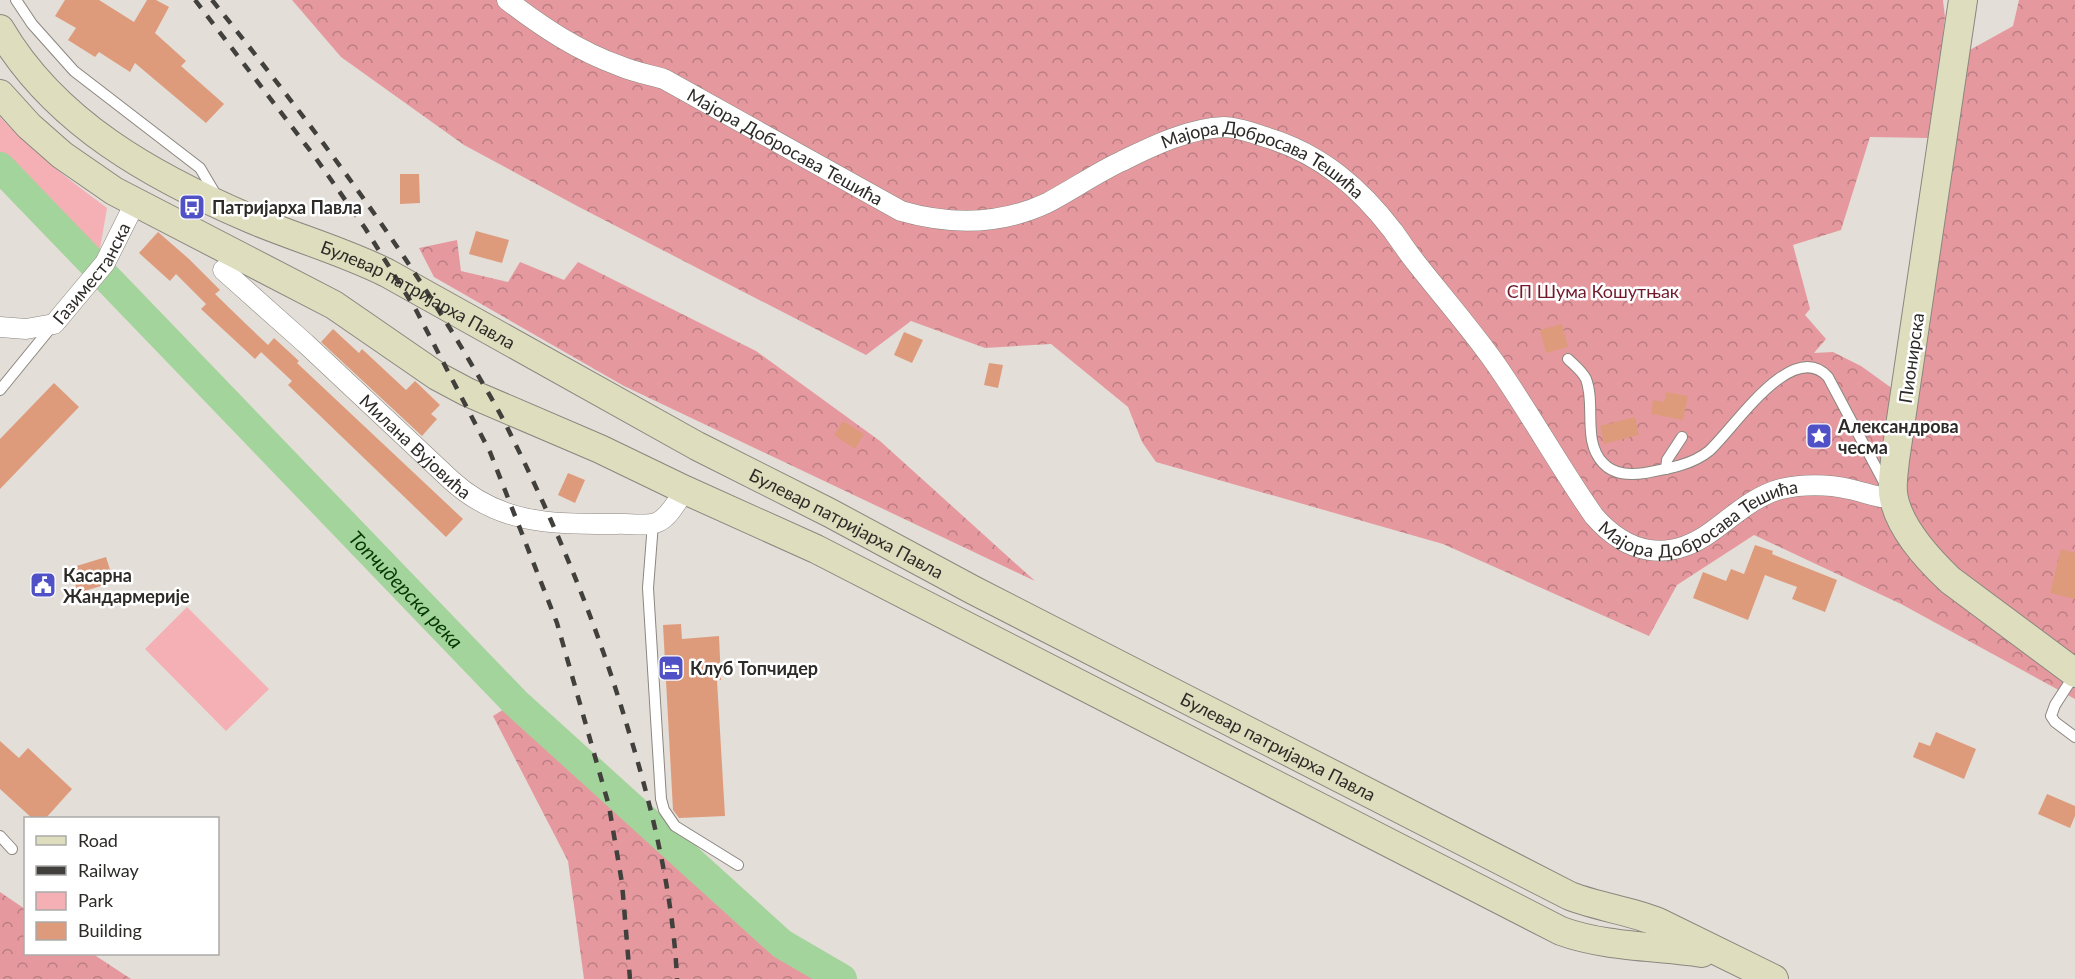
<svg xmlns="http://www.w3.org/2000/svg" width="2075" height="979" viewBox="0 0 2075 979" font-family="Lato,sans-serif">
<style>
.green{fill:#f4b0b5}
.forest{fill:url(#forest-crowns);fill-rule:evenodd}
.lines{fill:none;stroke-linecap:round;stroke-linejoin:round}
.river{stroke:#a3d49c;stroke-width:30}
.building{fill:#de9b7c}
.lane-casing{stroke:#8b867f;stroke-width:12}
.street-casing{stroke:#8b867f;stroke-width:21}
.secondary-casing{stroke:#8b867f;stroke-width:30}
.lane{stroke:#fff;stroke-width:10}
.street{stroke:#fff;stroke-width:20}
.secondary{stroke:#dedebe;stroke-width:28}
.rail{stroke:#42403d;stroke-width:4.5;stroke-dasharray:10 10;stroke-linecap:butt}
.labels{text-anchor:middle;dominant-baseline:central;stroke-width:5;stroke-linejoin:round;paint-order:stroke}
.street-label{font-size:18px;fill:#2d2b28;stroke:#fff}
.poi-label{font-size:18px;font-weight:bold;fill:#2d2b28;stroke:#fff;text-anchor:start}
.park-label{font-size:18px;fill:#721a2c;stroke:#fff}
.water-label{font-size:20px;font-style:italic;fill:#053902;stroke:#fff}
</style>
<defs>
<pattern id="forest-crowns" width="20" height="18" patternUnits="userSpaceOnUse" patternTransform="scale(1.5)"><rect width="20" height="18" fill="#e5999f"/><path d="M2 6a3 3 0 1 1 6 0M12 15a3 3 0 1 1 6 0" fill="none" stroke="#ba7d82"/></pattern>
</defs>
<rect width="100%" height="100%" fill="#e3ded7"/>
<g class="green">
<path d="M0,117C32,152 70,180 107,208L98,260L0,157Z"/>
<path d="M187,607L269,689L226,731L145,649Z"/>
</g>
<g class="forest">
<path d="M292,0H1943L1945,17L1940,60L1968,51L2013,26L2019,0H2075V699L1901,604L1754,535L1677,585L1649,636L1443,544L1156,462L1142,442L1128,407L1051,344L985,348L911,321L866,355L579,207L464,145L341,57ZM1870,137L1929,138L1893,389L1861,366L1833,352L1814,353L1826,339L1805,315L1810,309L1793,245L1841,230Z"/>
<path d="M457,240L461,271L508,282L520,262L564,280L578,262L756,351L880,441L1035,581L624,386L434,277L419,248Z"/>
<path d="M515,702L782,944L842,979H584L568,861L493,716Z"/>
<path d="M0,892L25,909L26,954H93L131,979H0Z"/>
</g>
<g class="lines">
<path class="river" id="s1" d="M0,167L515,702L782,944L842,979"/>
</g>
<g class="building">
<path d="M65,0H99L134,22L147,0H156L169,7L155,33L186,61L181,66L224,104L206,123L135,63L130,72L99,52L95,57L68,40L76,28L55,16Z"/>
<path d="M400,174H419L420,203L400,204Z"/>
<path d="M476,231L509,240L502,263L469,254Z"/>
<path d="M158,232L189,259L220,290L215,294L247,325L268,345L274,338L299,361L297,363L463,519L446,537L288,385L292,381L261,352L263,350L255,359L201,309L206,304L176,274L170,281L139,253Z"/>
<path d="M1562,324L1568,347L1546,353L1540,330Z"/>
<path d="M333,329L359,353L362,349L406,390L415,381L440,405L431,414L437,419L422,436L321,342Z"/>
<path d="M904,332L923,340L912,363L894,355Z"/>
<path d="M989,363L1003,365L998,388L984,385Z"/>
<path d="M54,383L79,407L0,489V439Z"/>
<path d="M1666,392L1688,396L1683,420L1651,414L1653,400L1664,402Z"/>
<path d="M1635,417L1639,435L1604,444L1600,426Z"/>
<path d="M843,421L864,434L855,449L834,435Z"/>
<path d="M568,473L585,480L575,503L558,495Z"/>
<path d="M1755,545L1773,551L1772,554L1837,580L1825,612L1792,599L1797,587L1765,575L1748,620L1693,598L1703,572L1726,581L1731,569L1744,574Z"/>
<path d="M2061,549L2075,553V599L2050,593Z"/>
<path d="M106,557L114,582L78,593L70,568Z"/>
<path d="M681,624L682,639L719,636L721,680H717L725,816L679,818L673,810L663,625Z"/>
<path d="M1936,732L1976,749L1964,779L1913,757L1919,742L1930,746Z"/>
<path d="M0,741L19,758L28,748L72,789L45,819H33L0,789Z"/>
<path d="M2047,794L2075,806V816L2070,828L2038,814Z"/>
</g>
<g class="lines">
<g class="lane-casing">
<g id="lane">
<path d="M16,0L32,24L74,71L200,168L216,195"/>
<path d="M1568,359C1574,365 1582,371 1586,379C1596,405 1582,441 1603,463C1614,475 1630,475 1645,473C1667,469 1692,465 1709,451C1733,430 1792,337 1828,377L1887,488"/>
<path d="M0,390L53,325"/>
<path d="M1666,469L1667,460L1682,437"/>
<path d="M653,523L648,588L661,799L664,810L675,826L738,865"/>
<path d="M2075,674L2055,705L2051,716L2055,722L2075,737"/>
<path d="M0,836L12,849"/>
</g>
</g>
<g class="street-casing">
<g id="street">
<path id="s2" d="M507,0C542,27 578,51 620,66C634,72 650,75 664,79L901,211C950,225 1000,225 1047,203C1072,190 1096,173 1122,161C1152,146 1190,128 1224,127C1238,127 1255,134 1268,138C1321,154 1360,188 1393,231C1401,242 1408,253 1417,264C1443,297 1471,329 1495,363C1530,413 1559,466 1594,516C1627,554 1668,563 1711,532C1732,517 1754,496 1781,489C1802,484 1828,484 1849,489C1865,492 1878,499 1894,498"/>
<path id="s3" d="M223,270L305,343L451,480C500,525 553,524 616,524C628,523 647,527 658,522C669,517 678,500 685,490"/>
<path id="s4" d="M0,327L26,329L54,324L105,263L135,203"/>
</g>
</g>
<g class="secondary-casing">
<g id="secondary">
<path d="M1963,0L1895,460C1894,471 1892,482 1893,493C1897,526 1927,558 1950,580L2075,673"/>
<path id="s5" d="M0,29C55,123 153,177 251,219C296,238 343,251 387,273L697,446L830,513L973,590L1570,896C1599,907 1630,911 1658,922L1774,979"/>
<path d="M0,94L29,126L62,155L114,191L334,305L437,376L467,392L600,449L685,490L816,549L1561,931C1605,947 1655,946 1702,953"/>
</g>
</g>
<use href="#lane" class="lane"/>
<use href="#street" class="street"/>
<use href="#secondary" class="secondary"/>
<g class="rail">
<path d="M195,0L315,157L365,228L416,310L490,452L557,623L609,806L622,883L630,979"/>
<path d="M212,0C303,114 392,230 466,355C480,379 495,403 507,427C554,521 595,619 625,719C651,803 673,891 677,979"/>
</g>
</g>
<defs>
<g id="bus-square" transform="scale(1.35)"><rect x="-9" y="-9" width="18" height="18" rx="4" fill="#5151c7" stroke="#fff"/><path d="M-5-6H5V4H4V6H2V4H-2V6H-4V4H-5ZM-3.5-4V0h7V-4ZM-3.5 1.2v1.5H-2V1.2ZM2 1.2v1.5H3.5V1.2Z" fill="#fff"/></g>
<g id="sight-square" transform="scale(1.35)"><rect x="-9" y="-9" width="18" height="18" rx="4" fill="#5151c7" stroke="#fff"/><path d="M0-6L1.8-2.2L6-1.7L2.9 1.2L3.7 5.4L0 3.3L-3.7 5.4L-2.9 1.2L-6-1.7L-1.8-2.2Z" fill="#fff"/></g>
<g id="civic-square" transform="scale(1.35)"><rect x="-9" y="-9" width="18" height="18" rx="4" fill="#5151c7" stroke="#fff"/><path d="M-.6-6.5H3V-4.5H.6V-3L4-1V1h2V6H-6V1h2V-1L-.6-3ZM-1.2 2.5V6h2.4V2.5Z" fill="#fff"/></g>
<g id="hotel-square" transform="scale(1.35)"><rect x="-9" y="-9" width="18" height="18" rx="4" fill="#5151c7" stroke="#fff"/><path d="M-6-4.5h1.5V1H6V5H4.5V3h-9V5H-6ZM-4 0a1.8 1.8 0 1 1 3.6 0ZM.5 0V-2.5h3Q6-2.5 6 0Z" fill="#fff"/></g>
</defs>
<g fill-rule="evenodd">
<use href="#bus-square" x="192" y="207"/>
<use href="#sight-square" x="1819" y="436"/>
<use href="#civic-square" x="43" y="585"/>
<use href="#hotel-square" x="671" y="668"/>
</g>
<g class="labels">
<g class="street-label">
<text stroke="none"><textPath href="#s2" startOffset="316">Мајора Добросава Тешића</textPath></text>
<text stroke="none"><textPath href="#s2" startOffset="838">Мајора Добросава Тешића</textPath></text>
<text stroke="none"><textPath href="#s4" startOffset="118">Газиместанска</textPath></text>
<text stroke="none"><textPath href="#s5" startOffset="504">Булевар патријарха Павла</textPath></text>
<text transform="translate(1911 358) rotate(-82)">Пионирска</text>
<text stroke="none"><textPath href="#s3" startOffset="261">Милана Вујовића</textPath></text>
<text stroke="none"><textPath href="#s2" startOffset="1467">Мајора Добросава Тешића</textPath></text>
<text stroke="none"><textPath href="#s5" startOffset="990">Булевар патријарха Павла</textPath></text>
<text stroke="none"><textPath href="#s5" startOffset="1476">Булевар патријарха Павла</textPath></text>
</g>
<g class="poi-label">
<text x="212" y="207">Патријарха Павла</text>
<text x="1838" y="426">Александрова<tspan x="1838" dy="21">чесма</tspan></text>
<text x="63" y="575">Касарна<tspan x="63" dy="21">Жандармерије</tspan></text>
<text x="690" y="668">Клуб Топчидер</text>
</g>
<g class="park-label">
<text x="1593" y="291">СП Шума Кошутњак</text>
</g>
<g class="water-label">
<text stroke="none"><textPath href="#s1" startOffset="586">Топчидерска река</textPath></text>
</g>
</g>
<rect x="24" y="817" width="195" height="138" fill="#ffffff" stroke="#abaaa9" stroke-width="1.5"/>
<rect x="36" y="836" width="30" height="9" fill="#dedebe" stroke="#abaaa9" stroke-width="1.5"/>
<text x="78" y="847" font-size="18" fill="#2d2b28">Road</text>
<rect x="36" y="866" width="30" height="9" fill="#42403d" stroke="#abaaa9" stroke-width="1.5"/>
<text x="78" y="877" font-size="18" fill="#2d2b28">Railway</text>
<rect x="36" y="892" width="30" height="18" fill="#f4b0b5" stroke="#abaaa9" stroke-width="1.5"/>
<text x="78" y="907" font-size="18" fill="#2d2b28">Park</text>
<rect x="36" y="922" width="30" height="18" fill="#de9b7c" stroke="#abaaa9" stroke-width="1.5"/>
<text x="78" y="937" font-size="18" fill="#2d2b28">Building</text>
</svg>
